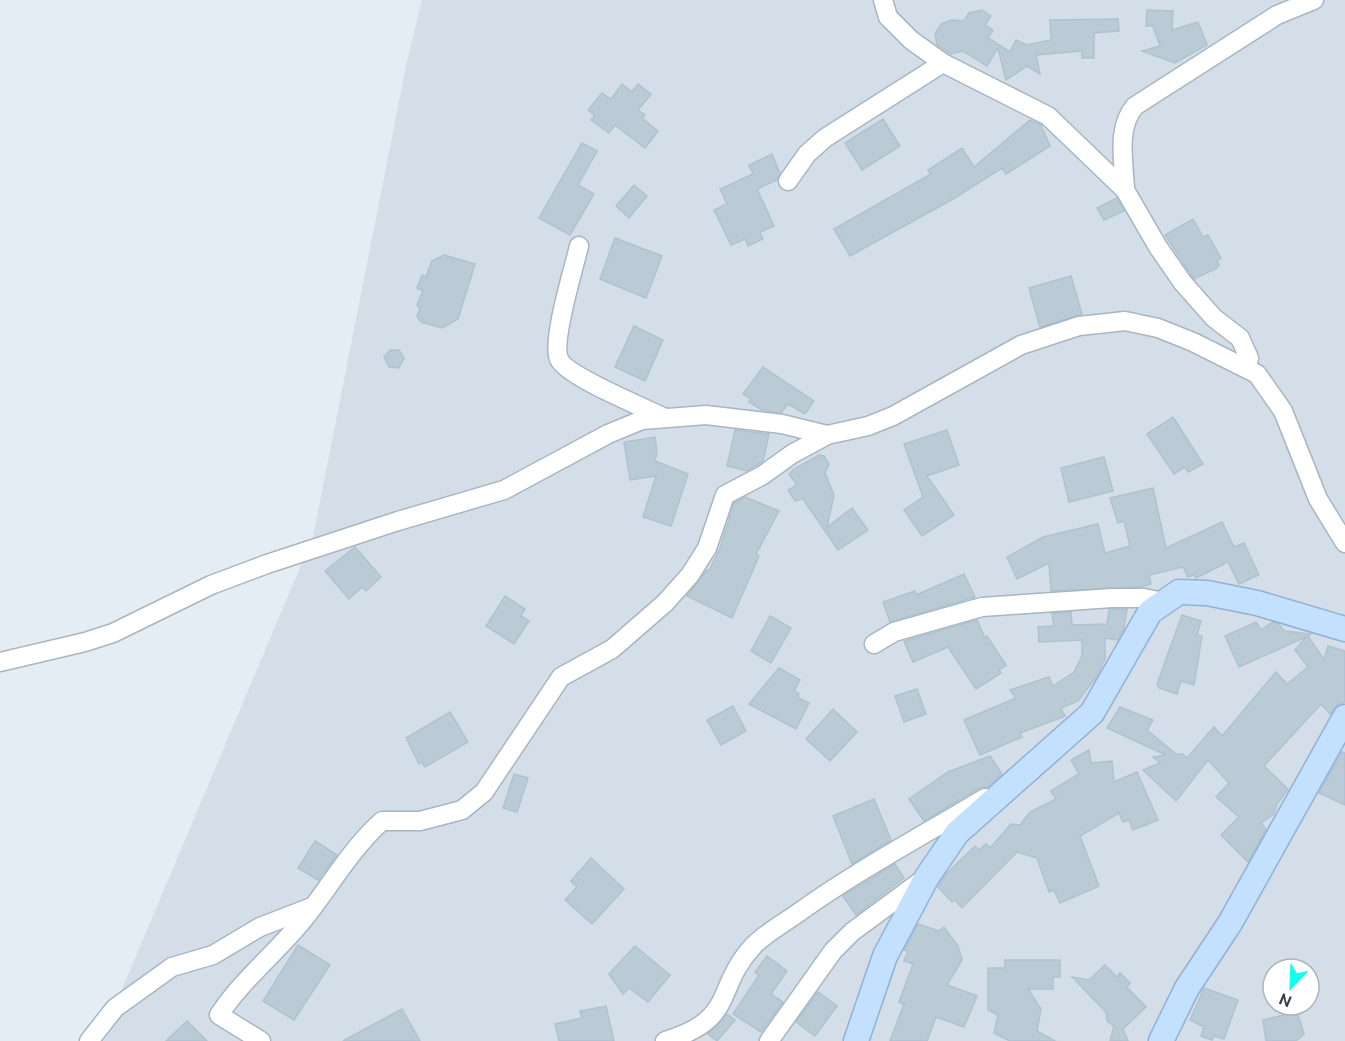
<svg xmlns="http://www.w3.org/2000/svg" width="1345" height="1041" viewBox="0 0 1345 1041" font-family="Ubuntu,sans-serif">
<style>
.residential{fill:#d3dee8;fill-rule:evenodd}
.building{fill:#bacbd6;stroke:#adc3d1;stroke-width:1.5}
.lines{fill:none;stroke-linecap:round;stroke-linejoin:round}
.street-casing{stroke:#a7b6c0;stroke-width:21}
.secondary-casing{stroke:#90b1d3;stroke-width:27}
.street{stroke:#fff;stroke-width:18}
.secondary{stroke:#c4e0ff;stroke-width:24}
</style>
<rect width="100%" height="100%" fill="#e5edf4"/>
<path class="residential" d="M422,0H1345V1041H100L313,537L407,61ZM1273,969H1309V1005H1273Z"/>
<g class="building">
<path d="M982,10L991,16L985,25L993,30L988,38L1010,52L1016,40L1027,45L1051,40L1050,20L1118,19L1119,31L1094,33V58H1082V51L1036,55L1040,74L1027,66L1006,80L998,48L987,66L963,51L951,54L937,45L935,34L941,24L952,20L964,21L969,13Z"/>
<path d="M1147,10L1173,11L1172,30L1198,22L1207,45L1175,63L1142,51L1160,46L1153,26H1146Z"/>
<path d="M622,84L632,92L638,84L651,94L638,110L645,115L642,118L658,131L645,148L615,125L609,133L591,120L595,115L588,110L602,93L611,99Z"/>
<path d="M883,119L900,146L862,170L845,143Z"/>
<path d="M1030,120L1041,125L1050,146L1006,174L1002,168L953,199L850,256L834,229L931,174L928,170L962,148L974,167Z"/>
<path d="M582,143L597,151L578,185L594,194L570,235L539,218Z"/>
<path d="M772,154L780,173L777,180L757,189L774,226L760,232L763,239L748,246L745,239L731,245L714,210L727,204L720,189L753,174L749,165Z"/>
<path d="M634,185L647,196L629,218L616,206Z"/>
<path d="M1117,198L1124,211L1104,220L1097,208Z"/>
<path d="M1193,219L1203,237L1208,235L1221,258L1217,261L1219,265L1217,268L1194,279L1165,235Z"/>
<path d="M615,238L662,256L646,298L600,279Z"/>
<path d="M444,255L475,264L458,319L442,328L421,322L417,316L420,309L417,305L423,291L417,288L422,275L426,277L432,261Z"/>
<path d="M1071,276L1082,314L1040,327L1029,288Z"/>
<path d="M634,326L663,340L645,381L615,367Z"/>
<path d="M390,350H399L404,358L399,368L389,367L384,357Z"/>
<path d="M763,367L814,401L805,414L788,404L781,413L762,410L749,402L751,399L743,394Z"/>
<path d="M1173,417L1203,464L1188,472L1185,467L1174,474L1147,434Z"/>
<path d="M735,430L769,434L763,461L747,471L727,466Z"/>
<path d="M947,430L959,465L927,476L954,515L922,536L904,510L923,497L904,444Z"/>
<path d="M655,437L657,452L655,461L688,474L671,526L643,517L656,476L630,480L624,442Z"/>
<path d="M819,455L824,456L829,464L825,473L834,495L827,527L852,508L868,530L838,550L803,499L795,501L788,490L797,485L789,474L794,469Z"/>
<path d="M1104,457L1113,491L1069,502L1061,468Z"/>
<path d="M1153,488L1166,548L1222,522L1234,547L1244,543L1259,575L1239,584L1228,562L1196,578L1194,575L1188,577L1183,567L1149,575L1151,584L1141,587L1051,591L1049,563L1017,579L1007,557L1043,537L1098,524L1105,553L1130,546L1124,521L1118,523L1110,498Z"/>
<path d="M745,497L779,511L756,554L759,556L732,618L687,596L707,570L709,571L720,548L734,503Z"/>
<path d="M355,547L381,577L366,591L362,587L349,599L325,571Z"/>
<path d="M964,574L975,597L890,622L883,602L915,591L916,595Z"/>
<path d="M505,596L525,609L521,616L529,621L514,644L486,626Z"/>
<path d="M1109,609H1127L1124,628L1118,640L1105,638V659L1097,676L1078,701L1061,708L1065,716L1020,733L1022,737L980,755L964,720L1016,698L1010,690L1049,677L1053,686L1074,672L1082,656V640L1039,642L1038,627L1054,626L1052,613L1071,612L1072,625L1107,624Z"/>
<path d="M1182,615L1201,621L1197,635L1202,636L1194,685L1181,681L1177,694L1159,688L1157,684Z"/>
<path d="M770,616L791,628L771,663L751,651Z"/>
<path d="M977,620L985,638L987,636L1006,665L999,670L1001,673L976,689L948,647L913,662L904,641Z"/>
<path d="M1256,622L1261,630L1273,622L1279,624L1284,631L1311,634L1308,636L1324,660L1328,646L1345,651V702L1337,705L1330,714L1321,704L1264,766L1288,789L1277,804L1274,814L1261,823L1266,829L1248,862L1221,835L1239,817L1216,797L1229,783L1208,760L1176,801L1143,770L1160,763L1153,757L1166,755L1107,728L1120,707L1153,720L1147,730L1176,754H1182L1187,758L1214,727L1222,736L1276,672L1287,684L1308,667L1295,650L1306,637L1239,667L1225,636Z"/>
<path d="M779,668L800,680L794,691L799,694L797,697L809,703L796,729L749,704Z"/>
<path d="M917,689L926,714L904,722L895,696Z"/>
<path d="M733,706L746,731L721,745L707,720Z"/>
<path d="M833,709L857,732L830,761L806,739Z"/>
<path d="M450,712L468,742L425,767L422,762L419,764L406,738Z"/>
<path d="M1089,750L1091,763L1112,761L1114,782L1137,772L1158,820L1133,830L1129,820L1123,822L1119,813L1080,836L1099,886L1060,903L1054,890L1049,892L1037,858L1017,852L962,908L955,900L952,902L938,887L947,873L975,846L979,850L986,844L990,848L1011,824L1020,825L1030,812L1056,799L1051,791L1079,774L1071,760Z"/>
<path d="M1342,752L1345,753V805L1319,793Z"/>
<path d="M990,756L1002,774L987,787L979,788L924,821L909,799L948,772Z"/>
<path d="M514,774L528,778L517,812L503,808Z"/>
<path d="M874,799L891,840L852,864L833,816Z"/>
<path d="M315,841L337,855L318,880L298,868Z"/>
<path d="M591,858L624,889L592,924L565,900L577,887L571,881Z"/>
<path d="M895,864L904,878L856,915L843,896Z"/>
<path d="M918,924L939,931L944,927L958,946L962,960L947,985L977,996L964,1027L936,1017L927,1041H890L904,1004L899,1002L913,964L904,961L908,951L904,950Z"/>
<path d="M298,945L330,965L294,1020L263,1001Z"/>
<path d="M635,946L670,975L648,1002L629,988L623,994L609,974Z"/>
<path d="M767,956L787,971L771,994L783,1002L761,1032L733,1014L759,975L755,972Z"/>
<path d="M1005,960H1060V977H1053V989H1028L1041,1009L1037,1031L1055,1041H1010L994,1033L998,1015L988,1010V968H1005Z"/>
<path d="M1105,965L1117,977L1120,973L1130,983L1127,987L1146,1007L1123,1029L1128,1041H1110L1114,1026L1107,1021L1106,1012L1072,977L1089,980Z"/>
<path d="M1204,988L1238,1000L1224,1039L1214,1036L1212,1040L1201,1036L1204,1027L1190,1020Z"/>
<path d="M818,992L837,1006L815,1036L796,1022Z"/>
<path d="M606,1006L614,1041H559L555,1024L582,1018L580,1011Z"/>
<path d="M402,1009L420,1041H343Z"/>
<path d="M1297,1012L1304,1034L1296,1041H1266L1263,1020Z"/>
<path d="M727,1014L735,1020L717,1041L708,1034Z"/>
<path d="M187,1021L207,1041H166Z"/>
</g>
<g class="lines">
<g class="street-casing">
<g id="street">
<path d="M883,0L888,17L911,40L943,63L1048,116L1125,190L1158,247L1183,283L1214,318L1240,338L1249,358L1247,367"/>
<path d="M788,181L807,154L825,138L943,63"/>
<path d="M1125,190C1124,162 1116,128 1135,106L1277,15L1314,0"/>
<path d="M579,246C574,268 551,341 559,359C566,376 643,407 663,417"/>
<path d="M874,644L894,632L982,607L1112,598H1144L1163,602"/>
<path d="M0,662L85,642L113,633L211,585L267,564L398,521L504,490L608,434L642,420L706,415L782,424L827,435L868,426L893,416L1021,345L1079,326L1107,323L1125,321L1158,328L1193,342L1257,374L1283,411L1318,499L1345,543"/>
<path d="M89,1041L115,1008L172,967L213,955L260,927L312,907"/>
<path d="M261,1041L219,1015C243,978 280,950 307,915C332,883 352,848 382,821H420L462,810L484,792L561,677L612,649L665,603L690,575L707,548L725,495L763,475L792,454L827,435"/>
<path d="M665,1041C738,1019 713,989 754,945C766,933 784,923 798,913C858,870 922,836 985,798"/>
<path d="M769,1041L833,951L852,932L925,878"/>
</g>
</g>
<g class="secondary-casing">
<g id="secondary">
<path d="M856,1041L885,956L927,877L957,833L1092,713L1150,612L1179,592L1207,593L1257,603L1345,629"/>
<path d="M1161,1041L1187,988L1230,923L1345,717"/>
</g>
</g>
<use href="#street" class="street"/>
<use href="#secondary" class="secondary"/>
</g>
<g transform="translate(1291 987) rotate(203)"><circle r="28" fill="#ffffff" stroke="#aeb3b5" stroke-width="1.5"/>
<path d="M0-4.5L10 22L0 15L-10 22Z" fill="#11ffed"/>
<text y="-9" font-size="16" font-weight="bold" text-anchor="middle" fill="#344047">N</text>
</g>
</svg>
